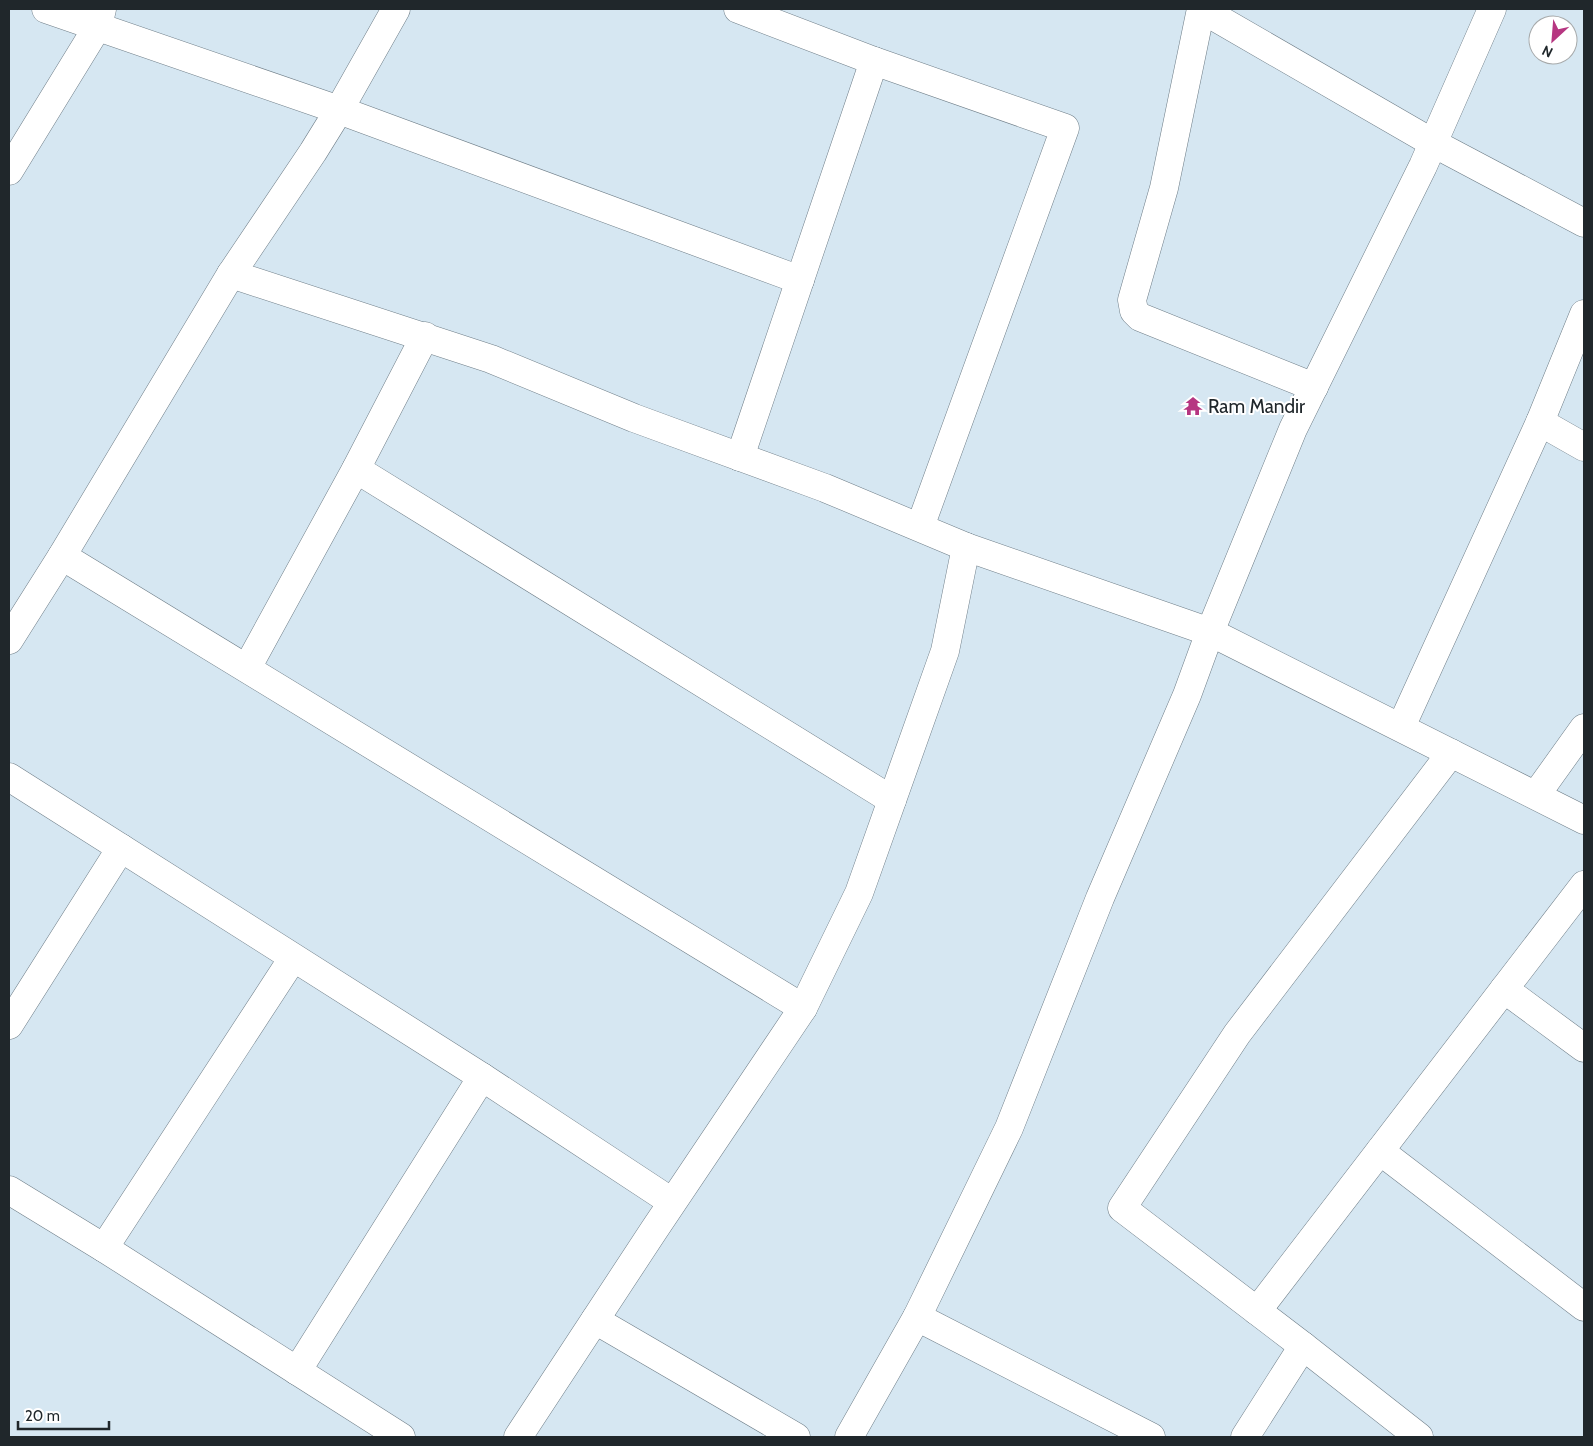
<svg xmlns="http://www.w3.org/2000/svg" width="1593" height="1446" viewBox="0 0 1593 1446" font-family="Cabin,sans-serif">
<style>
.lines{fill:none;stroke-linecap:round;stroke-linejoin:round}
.minor-casing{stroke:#6f7e88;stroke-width:29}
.minor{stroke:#fff;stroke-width:28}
.labels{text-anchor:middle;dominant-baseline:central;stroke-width:4;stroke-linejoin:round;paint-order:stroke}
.poi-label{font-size:19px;fill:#20272b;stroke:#fff;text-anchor:start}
</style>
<rect width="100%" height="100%" fill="#d6e7f2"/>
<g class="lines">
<g class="minor-casing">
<g id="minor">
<path d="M46,9L339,110L800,280"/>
<path d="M738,9L874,61L1065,128L920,527"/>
<path d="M1201,9L1164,188L1132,300L1134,311L1140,317L1314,387"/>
<path d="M1201,9L1433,143L1584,223"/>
<path d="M9,171L98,26L102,9"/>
<path d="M231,274L491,359L634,418L825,488L966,547L1210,632L1584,820"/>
<path d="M1540,422L1584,447"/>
<path d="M740,457L874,61"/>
<path d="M356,469L892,800"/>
<path d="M62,556L803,1008"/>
<path d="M9,640L62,556L231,274L313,152L339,110L396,9"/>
<path d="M247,668L356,469L425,336"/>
<path d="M1401,727L1540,422L1584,314"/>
<path d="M9,777L482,1077L672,1202"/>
<path d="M1536,795L1584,728"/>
<path d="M1504,989L1584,1048"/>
<path d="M9,1025L121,848"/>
<path d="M1380,1151L1584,1307"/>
<path d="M9,1190L104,1248L401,1437"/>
<path d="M104,1248L293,958"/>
<path d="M1257,1311L1584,885"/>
<path d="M917,1317L1151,1437"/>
<path d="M595,1320L796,1437"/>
<path d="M297,1371L482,1077"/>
<path d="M518,1437L654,1230L803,1008L859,893L945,651L966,547"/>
<path d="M849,1437L917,1317L1009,1128L1100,898L1187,695L1210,632L1293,429L1423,166L1492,9"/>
<path d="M1245,1437L1303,1346"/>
<path d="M1419,1437L1303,1346L1122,1208L1237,1034L1451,753"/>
</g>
</g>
<use href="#minor" class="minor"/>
</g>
<defs>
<g id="temple-bare" transform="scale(1.5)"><path d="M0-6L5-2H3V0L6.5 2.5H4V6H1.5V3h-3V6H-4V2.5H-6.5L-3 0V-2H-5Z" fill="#b63681" stroke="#fff" stroke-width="2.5" paint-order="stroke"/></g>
</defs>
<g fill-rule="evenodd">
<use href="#temple-bare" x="1193" y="406"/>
</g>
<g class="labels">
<g class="poi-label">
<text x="1208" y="406">Ram Mandir</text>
</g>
</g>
<rect width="1593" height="1446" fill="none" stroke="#20272b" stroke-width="20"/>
<g transform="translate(1553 40) rotate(206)"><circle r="24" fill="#ffffff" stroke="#a6a9aa"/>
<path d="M0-4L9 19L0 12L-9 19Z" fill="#b63681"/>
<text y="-8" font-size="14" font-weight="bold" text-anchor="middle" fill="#20272b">N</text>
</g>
<path d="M18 1421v8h91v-8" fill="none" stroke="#20272b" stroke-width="2.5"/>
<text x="25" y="1421" font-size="15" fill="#20272b" stroke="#ffffff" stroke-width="4" paint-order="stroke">20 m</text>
</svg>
